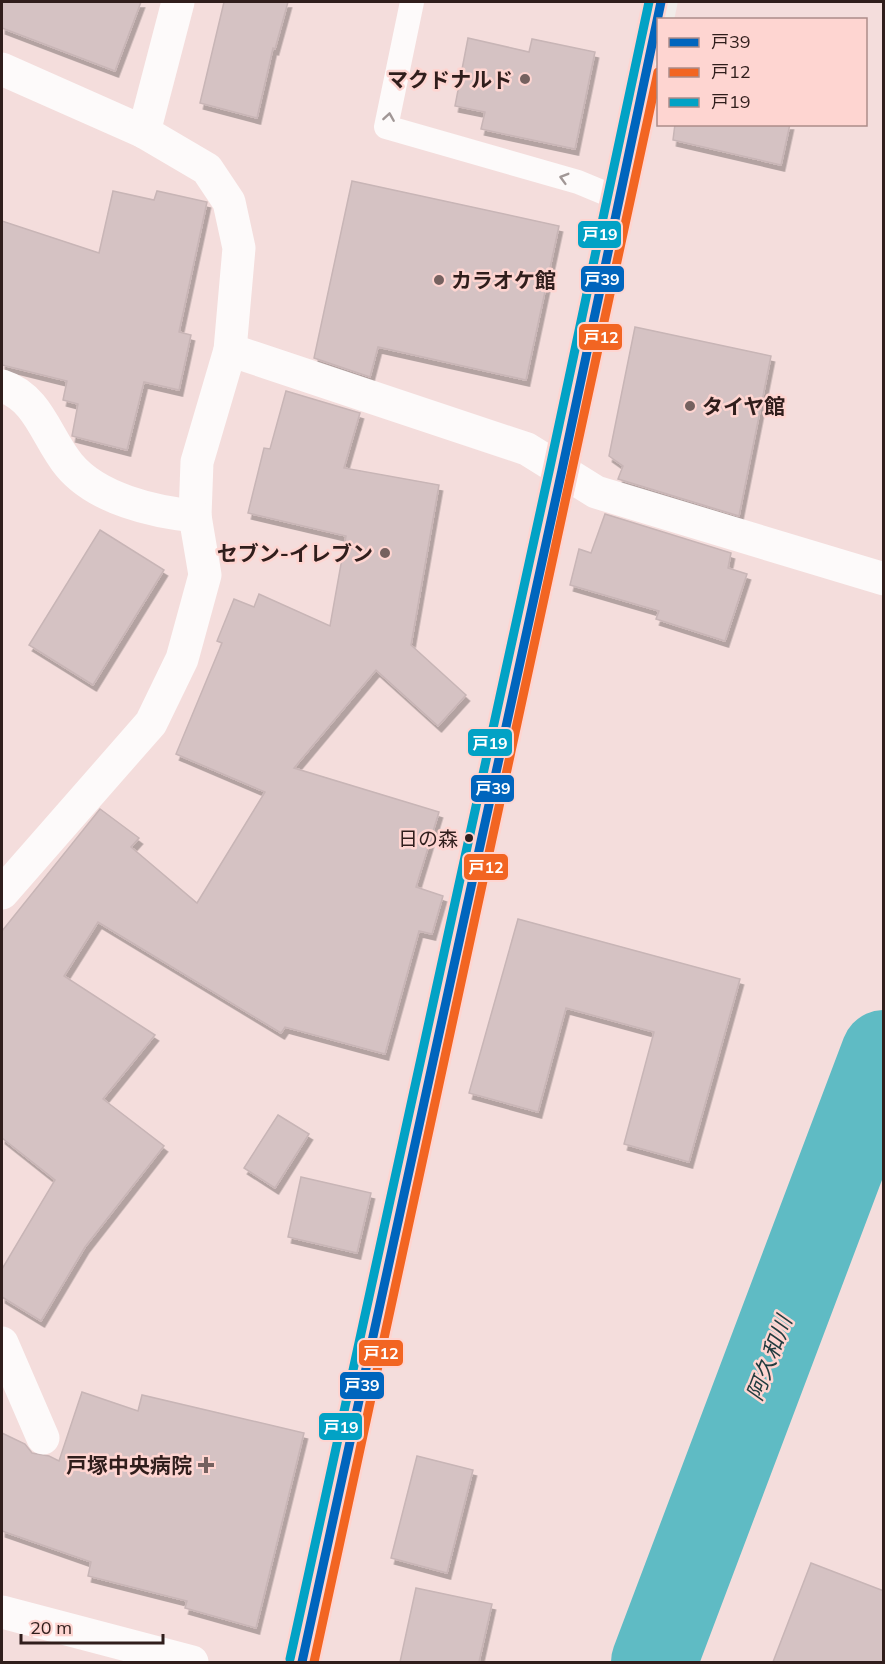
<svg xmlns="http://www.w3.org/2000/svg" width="885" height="1664" viewBox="0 0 885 1664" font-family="Mulish,'Noto Sans JP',sans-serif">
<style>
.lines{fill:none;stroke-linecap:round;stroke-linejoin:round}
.river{stroke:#5fbbc4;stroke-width:86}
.building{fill:#d5c2c3;stroke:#c8b5b6;stroke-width:1.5;filter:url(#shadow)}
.service{stroke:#fdfafa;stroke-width:24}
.minor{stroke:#fdfafa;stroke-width:33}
.tertiary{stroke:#fdfafa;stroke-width:33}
.secondary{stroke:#f1ece9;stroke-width:33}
.bus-1-casing{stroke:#fed5d1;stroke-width:14}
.bus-2-casing{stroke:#fed5d1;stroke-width:14}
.bus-3-casing{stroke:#fed5d1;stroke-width:14}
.bus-1{stroke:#0065bd;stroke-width:9}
.bus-2{stroke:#f26522;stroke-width:9}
.bus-3{stroke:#02a2c5;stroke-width:9}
.oneway{stroke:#a19796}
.poi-dot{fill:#75615f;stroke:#fed5d1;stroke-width:2}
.bus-dot{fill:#301e1c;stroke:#fed5d1;stroke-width:2}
.labels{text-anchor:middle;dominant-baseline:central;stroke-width:5;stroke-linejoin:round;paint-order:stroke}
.bus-label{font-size:20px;fill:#301e1c;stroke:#fed5d1;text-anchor:end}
.poi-label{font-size:21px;font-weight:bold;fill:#301e1c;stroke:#fed5d1;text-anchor:end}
.water-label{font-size:22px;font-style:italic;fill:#213c3f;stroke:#fed5d1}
.line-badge{stroke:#fed5d1;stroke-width:2}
.badge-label{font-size:16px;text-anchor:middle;font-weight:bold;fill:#fff}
</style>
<defs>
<filter id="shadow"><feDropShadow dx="3.5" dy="6" stdDeviation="0" flood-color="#0004"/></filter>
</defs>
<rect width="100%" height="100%" fill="#f4dddc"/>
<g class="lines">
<path class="river" d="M654,1662L884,1053"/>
</g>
<g class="building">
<path d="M2,2H141L115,71L2,28Z"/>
<path d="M224,2H288L275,49L273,48L257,118L200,103Z"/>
<path d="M468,38L529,52L532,39L595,52L575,149L481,129L485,112L455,106Z"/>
<path d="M675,124H790L781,165L673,140Z"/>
<path d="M352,181L559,226L526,380L378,347L370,377L314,358Z"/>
<path d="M113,191L154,200L157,191L207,202L179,332L191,335L179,390L144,382L127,450L72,436L78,404L63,400L67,381L2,365V221L99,253Z"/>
<path d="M635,327L771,356L739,516L618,479L623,466L609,456Z"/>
<path d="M286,391L360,413L344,468L439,485L411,645L466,695L438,726L376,670L294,768L439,812L416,887L443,896L432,934L419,931L385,1054L285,1027L281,1033L98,922L64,976L155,1035L103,1099L164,1146L85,1247L41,1321L2,1297V1269L55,1180L2,1138V931L100,809L139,838L131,847L197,903L265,792L176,754L222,643L217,641L234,599L254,607L259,594L330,626L346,536L248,513L264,448L270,449Z"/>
<path d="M605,514L731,553L728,568L747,574L725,641L656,619L659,611L570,585L579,549L591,553Z"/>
<path d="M100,530L164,570L93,685L29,645Z"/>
<path d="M518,919L740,979L689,1162L624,1144L654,1032L566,1008L538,1112L469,1093Z"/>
<path d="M278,1115L309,1134L275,1188L244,1168Z"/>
<path d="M301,1177L371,1193L357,1253L288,1237Z"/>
<path d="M82,1392L138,1411L142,1395L304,1433L256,1628L185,1608L187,1601L88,1576L91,1562L2,1531V1433L25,1444L32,1453L49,1456L59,1461Z"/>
<path d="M417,1456L473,1470L447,1573L391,1558Z"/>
<path d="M811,1563L884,1591V1662H773Z"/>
<path d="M416,1588L492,1604L479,1662H400Z"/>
</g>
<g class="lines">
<path class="service" d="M412,2L386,127L578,182L619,199"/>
<g class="minor">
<path d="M2,69L144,132L207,169L229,202L239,248L230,350L197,462L195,516L205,575L182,659L151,723L2,893"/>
<path d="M144,132L178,2"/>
<path d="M230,350L527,449L596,492L884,579"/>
<path d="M2,386C39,398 46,437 69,465C97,499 154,512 195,516"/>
<path d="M2,1343L43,1438"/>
</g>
<path class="tertiary" d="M2,1612L192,1662"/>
<path class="secondary" d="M302,1662L562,470L661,2"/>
<g class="bus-1-casing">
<path id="bus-1" d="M302,1662L562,470L661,2"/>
</g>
<g class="bus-2-casing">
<path id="bus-2" d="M314,1662L658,72"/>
</g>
<g class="bus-3-casing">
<path id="bus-3" d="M290,1659L550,467L649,2"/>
</g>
<use href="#bus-1" class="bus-1"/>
<use href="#bus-2" class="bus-2"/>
<use href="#bus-3" class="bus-3"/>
</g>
<defs><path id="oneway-chevron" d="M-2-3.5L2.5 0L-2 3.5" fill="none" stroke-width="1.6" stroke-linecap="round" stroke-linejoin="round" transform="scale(1.5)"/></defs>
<g class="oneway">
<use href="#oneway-chevron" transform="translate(389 117) rotate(-81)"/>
<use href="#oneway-chevron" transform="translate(564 178) rotate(-164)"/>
</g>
<g class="poi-dot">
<circle cx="525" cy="79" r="6"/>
<circle cx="439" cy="280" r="6"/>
<circle cx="690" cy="406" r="6"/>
<circle cx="385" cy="553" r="6"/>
<path d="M203 1456h6v6h6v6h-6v6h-6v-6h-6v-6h6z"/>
</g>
<circle class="bus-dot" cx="469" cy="838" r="5"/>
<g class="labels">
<g class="bus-label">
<text x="458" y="838">日の森</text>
</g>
<g class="poi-label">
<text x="513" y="79">マクドナルド</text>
<text x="451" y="280" text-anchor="start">カラオケ館</text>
<text x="702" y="406" text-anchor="start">タイヤ館</text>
<text x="373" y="553">セブン-イレブン</text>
<text x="192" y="1465">戸塚中央病院</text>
</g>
<g class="water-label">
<text transform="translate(769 1358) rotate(-69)">阿久和川</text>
</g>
</g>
<g class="line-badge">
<rect x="577" y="220" width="45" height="29" rx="6" fill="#02a2c5"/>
<rect x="580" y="265" width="45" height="28" rx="6" fill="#0065bd"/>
<rect x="578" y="323" width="45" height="28" rx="6" fill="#f26522"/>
<rect x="467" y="728" width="46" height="29" rx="6" fill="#02a2c5"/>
<rect x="470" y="774" width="45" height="29" rx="6" fill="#0065bd"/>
<rect x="463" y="853" width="46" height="28" rx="6" fill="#f26522"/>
<rect x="358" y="1339" width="46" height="28" rx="6" fill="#f26522"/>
<rect x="339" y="1371" width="46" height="29" rx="6" fill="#0065bd"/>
<rect x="318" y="1412" width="45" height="29" rx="6" fill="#02a2c5"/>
</g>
<g class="badge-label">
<text x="600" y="240">戸19</text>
<text x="602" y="285">戸39</text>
<text x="601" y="343">戸12</text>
<text x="490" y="749">戸19</text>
<text x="493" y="794">戸39</text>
<text x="486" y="873">戸12</text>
<text x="381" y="1359">戸12</text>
<text x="362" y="1391">戸39</text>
<text x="341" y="1433">戸19</text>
</g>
<rect width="885" height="1664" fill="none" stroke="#301e1c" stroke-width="6"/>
<rect x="657" y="18" width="210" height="108" fill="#fed5d1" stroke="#ac8c89" stroke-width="1.5"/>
<rect x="669" y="38" width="30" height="9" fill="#0065bd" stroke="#ac8c89" stroke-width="1.5"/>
<text x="711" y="48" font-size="18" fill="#301e1c">戸39</text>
<rect x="669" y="68" width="30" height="9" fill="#f26522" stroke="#ac8c89" stroke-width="1.5"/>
<text x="711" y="78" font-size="18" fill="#301e1c">戸12</text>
<rect x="669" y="98" width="30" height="9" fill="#02a2c5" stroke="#ac8c89" stroke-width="1.5"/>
<text x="711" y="108" font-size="18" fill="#301e1c">戸19</text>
<path d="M21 1634v9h142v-9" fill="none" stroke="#301e1c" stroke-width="3"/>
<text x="30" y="1634" font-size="18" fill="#301e1c" stroke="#fed5d1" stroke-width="4.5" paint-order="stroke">20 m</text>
</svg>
